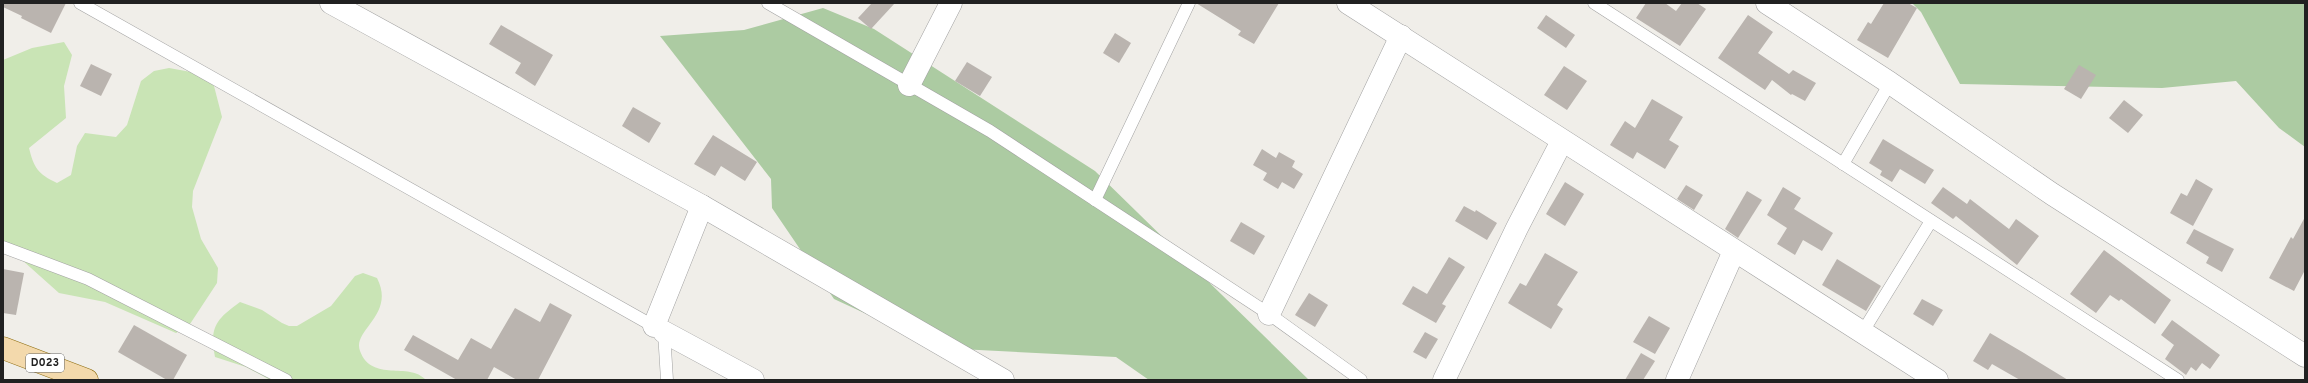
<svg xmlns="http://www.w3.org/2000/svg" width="2308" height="383" viewBox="0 0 2308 383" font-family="Overpass,sans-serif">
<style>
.grass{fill:#c9e4b5}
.forest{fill:#accba2}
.building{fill:#bab4af}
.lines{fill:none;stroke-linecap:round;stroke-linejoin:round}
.lane-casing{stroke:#a2a2a2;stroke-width:13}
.street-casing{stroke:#a2a2a2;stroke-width:23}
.primary-casing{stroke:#8e6d10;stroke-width:23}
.lane{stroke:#fff;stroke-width:12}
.street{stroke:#fff;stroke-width:22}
.primary{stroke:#f3d9ac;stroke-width:22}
.labels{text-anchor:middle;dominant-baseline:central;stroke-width:3;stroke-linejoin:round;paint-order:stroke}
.shield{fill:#fff;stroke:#646464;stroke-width:1}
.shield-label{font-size:11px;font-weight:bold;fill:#212121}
</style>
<rect width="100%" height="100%" fill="#f0eee9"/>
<g class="grass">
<path d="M64,42L72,55L64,86L66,118L29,148C34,168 38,174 57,183L71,175L77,146L85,133L116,137L127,125L141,81L154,71L169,68L202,74L214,86L222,117L193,191L192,207L201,239L218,268L217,283L190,324L176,333L105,302L59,293L3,243V60L32,48Z"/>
<path d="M363,273L377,278C396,315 352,330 360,351C372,383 409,361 426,380H270L246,367L215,357C209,326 217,319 240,302L262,310L282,323L289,326H297L331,306L355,276Z"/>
</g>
<g class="forest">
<path d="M1912,3H2305V147L2279,128L2236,81L2162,88L1960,84L1921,12Z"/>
<path d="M823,8L874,29L1095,171L1309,380H1149L1116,357L940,348L834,299L772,208L771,179L660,36L744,30Z"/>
</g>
<g class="building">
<path d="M3,3H66L51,33L21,18L22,16L3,7Z"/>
<path d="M872,3H895L871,29L858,18Z"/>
<path d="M1196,3H1279L1254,44L1238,35L1241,31Z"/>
<path d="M1646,3H1665L1676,11L1682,3H1697L1706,9L1680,46L1636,18Z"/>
<path d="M1884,3H1908L1917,8L1888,58L1857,40L1868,22L1871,24Z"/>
<path d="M1546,15L1575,35L1566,48L1537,28Z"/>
<path d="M1748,15L1773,32L1758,53L1789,74L1793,70L1816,83L1805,101L1792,94L1791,95L1772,80L1765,90L1718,58Z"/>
<path d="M501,25L553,55L535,86L515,73L521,63L489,44Z"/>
<path d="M1115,33L1131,43L1119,63L1103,53Z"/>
<path d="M967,62L992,77L980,96L955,81Z"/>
<path d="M91,64L112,74L101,96L80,86Z"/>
<path d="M2079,65L2096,75L2081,99L2064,89Z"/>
<path d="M1564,66L1587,81L1567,110L1544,95Z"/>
<path d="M1652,99L1683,117L1669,140L1679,146L1665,169L1637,152L1633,159L1610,145L1625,121L1635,128Z"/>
<path d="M2124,100L2143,115L2128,133L2109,118Z"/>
<path d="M633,107L661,123L649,143L622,126Z"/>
<path d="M713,135L757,162L745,181L721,166L715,176L694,164Z"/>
<path d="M1883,139L1934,170L1925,184L1900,169L1892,182L1880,175L1882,171L1869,163Z"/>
<path d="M1262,149L1276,158L1279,152L1295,161L1292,167L1303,174L1294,189L1282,182L1278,189L1263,180L1267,173L1253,165Z"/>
<path d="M2196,179L2213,189L2193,226L2170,213L2181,193L2187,196Z"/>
<path d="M1565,182L1584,194L1565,226L1546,214Z"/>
<path d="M1686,185L1703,195L1694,210L1677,199Z"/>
<path d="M1783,187L1801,198L1794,209L1833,233L1822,251L1803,240L1795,255L1777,244L1787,228L1767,215Z"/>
<path d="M1943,187L1967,204L1970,199L2009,229L2016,219L2039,236L2017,265L1956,216L1953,219L1931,203Z"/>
<path d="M1747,191L1762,200L1738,238L1725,229Z"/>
<path d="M1464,206L1475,212L1476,210L1497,223L1487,240L1455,221Z"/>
<path d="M2305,217V270L2294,291L2269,278L2291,237L2293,239Z"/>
<path d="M1241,222L1265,236L1254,255L1230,241Z"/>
<path d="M2194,229L2234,249L2222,272L2206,263L2209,257L2186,243Z"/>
<path d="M2104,250L2171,300L2155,324L2121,299L2119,301L2110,295L2096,313L2070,294Z"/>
<path d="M1545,253L1578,272L1557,305L1563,309L1551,329L1508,303L1520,283L1526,286Z"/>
<path d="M1449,257L1465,267L1442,304L1446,306L1436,323L1402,304L1413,286L1427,294Z"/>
<path d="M1837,259L1881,286L1866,311L1822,285Z"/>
<path d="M3,269L24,273L16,315L3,313Z"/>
<path d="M1309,293L1328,305L1315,327L1295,315Z"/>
<path d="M1922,299L1943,310L1933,326L1913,314Z"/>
<path d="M550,303L572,315L538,380H517L494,367L487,380H457L404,350L413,335L458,360L471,338L491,349L515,308L540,322Z"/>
<path d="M1649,316L1670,328L1655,354L1633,342Z"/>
<path d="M2172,320L2220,355L2210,369L2202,363L2196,371L2191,367L2186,375L2165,359L2174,345L2161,335Z"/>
<path d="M134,325L187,355L173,380H167L118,352Z"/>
<path d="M1425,332L1438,339L1426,359L1413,352Z"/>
<path d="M1990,333L2024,353L2068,380H2020L1992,364L1988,370L1973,361Z"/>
<path d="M1641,353L1655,361L1643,380H1625Z"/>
</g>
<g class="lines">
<g class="lane-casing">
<g id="lane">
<path d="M80,3L664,332L667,380"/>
<path d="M768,3L990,131L1269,314L1361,380"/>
<path d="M1594,3L2178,380"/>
<path d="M1843,164L1890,83"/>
<path d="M1095,200L1189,3"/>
<path d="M3,247L88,279L286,380"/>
<path d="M1862,333L1931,221"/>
</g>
</g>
<g class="street-casing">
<g id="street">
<path d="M331,3L702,206L1003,380"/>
<path d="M1348,3L1937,380"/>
<path d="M1767,3L1890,83L2052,194L2305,356"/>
<path d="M909,85L951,3"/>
<path d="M1269,314L1401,36"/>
<path d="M654,326L702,206"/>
<path d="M664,332L753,380"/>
<path d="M1444,380L1517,228L1562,141"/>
<path d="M1677,380L1734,251"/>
</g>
</g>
<g class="primary-casing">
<path id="primary" d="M3,348L87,380"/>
</g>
<use href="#lane" class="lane"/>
<use href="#street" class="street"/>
<use href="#primary" class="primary"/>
</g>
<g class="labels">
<rect class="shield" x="26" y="354" width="38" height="18" rx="3"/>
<g class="shield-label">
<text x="45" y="363">D023</text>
</g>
</g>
<rect width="2308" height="383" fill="none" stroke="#212121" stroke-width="8"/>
</svg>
